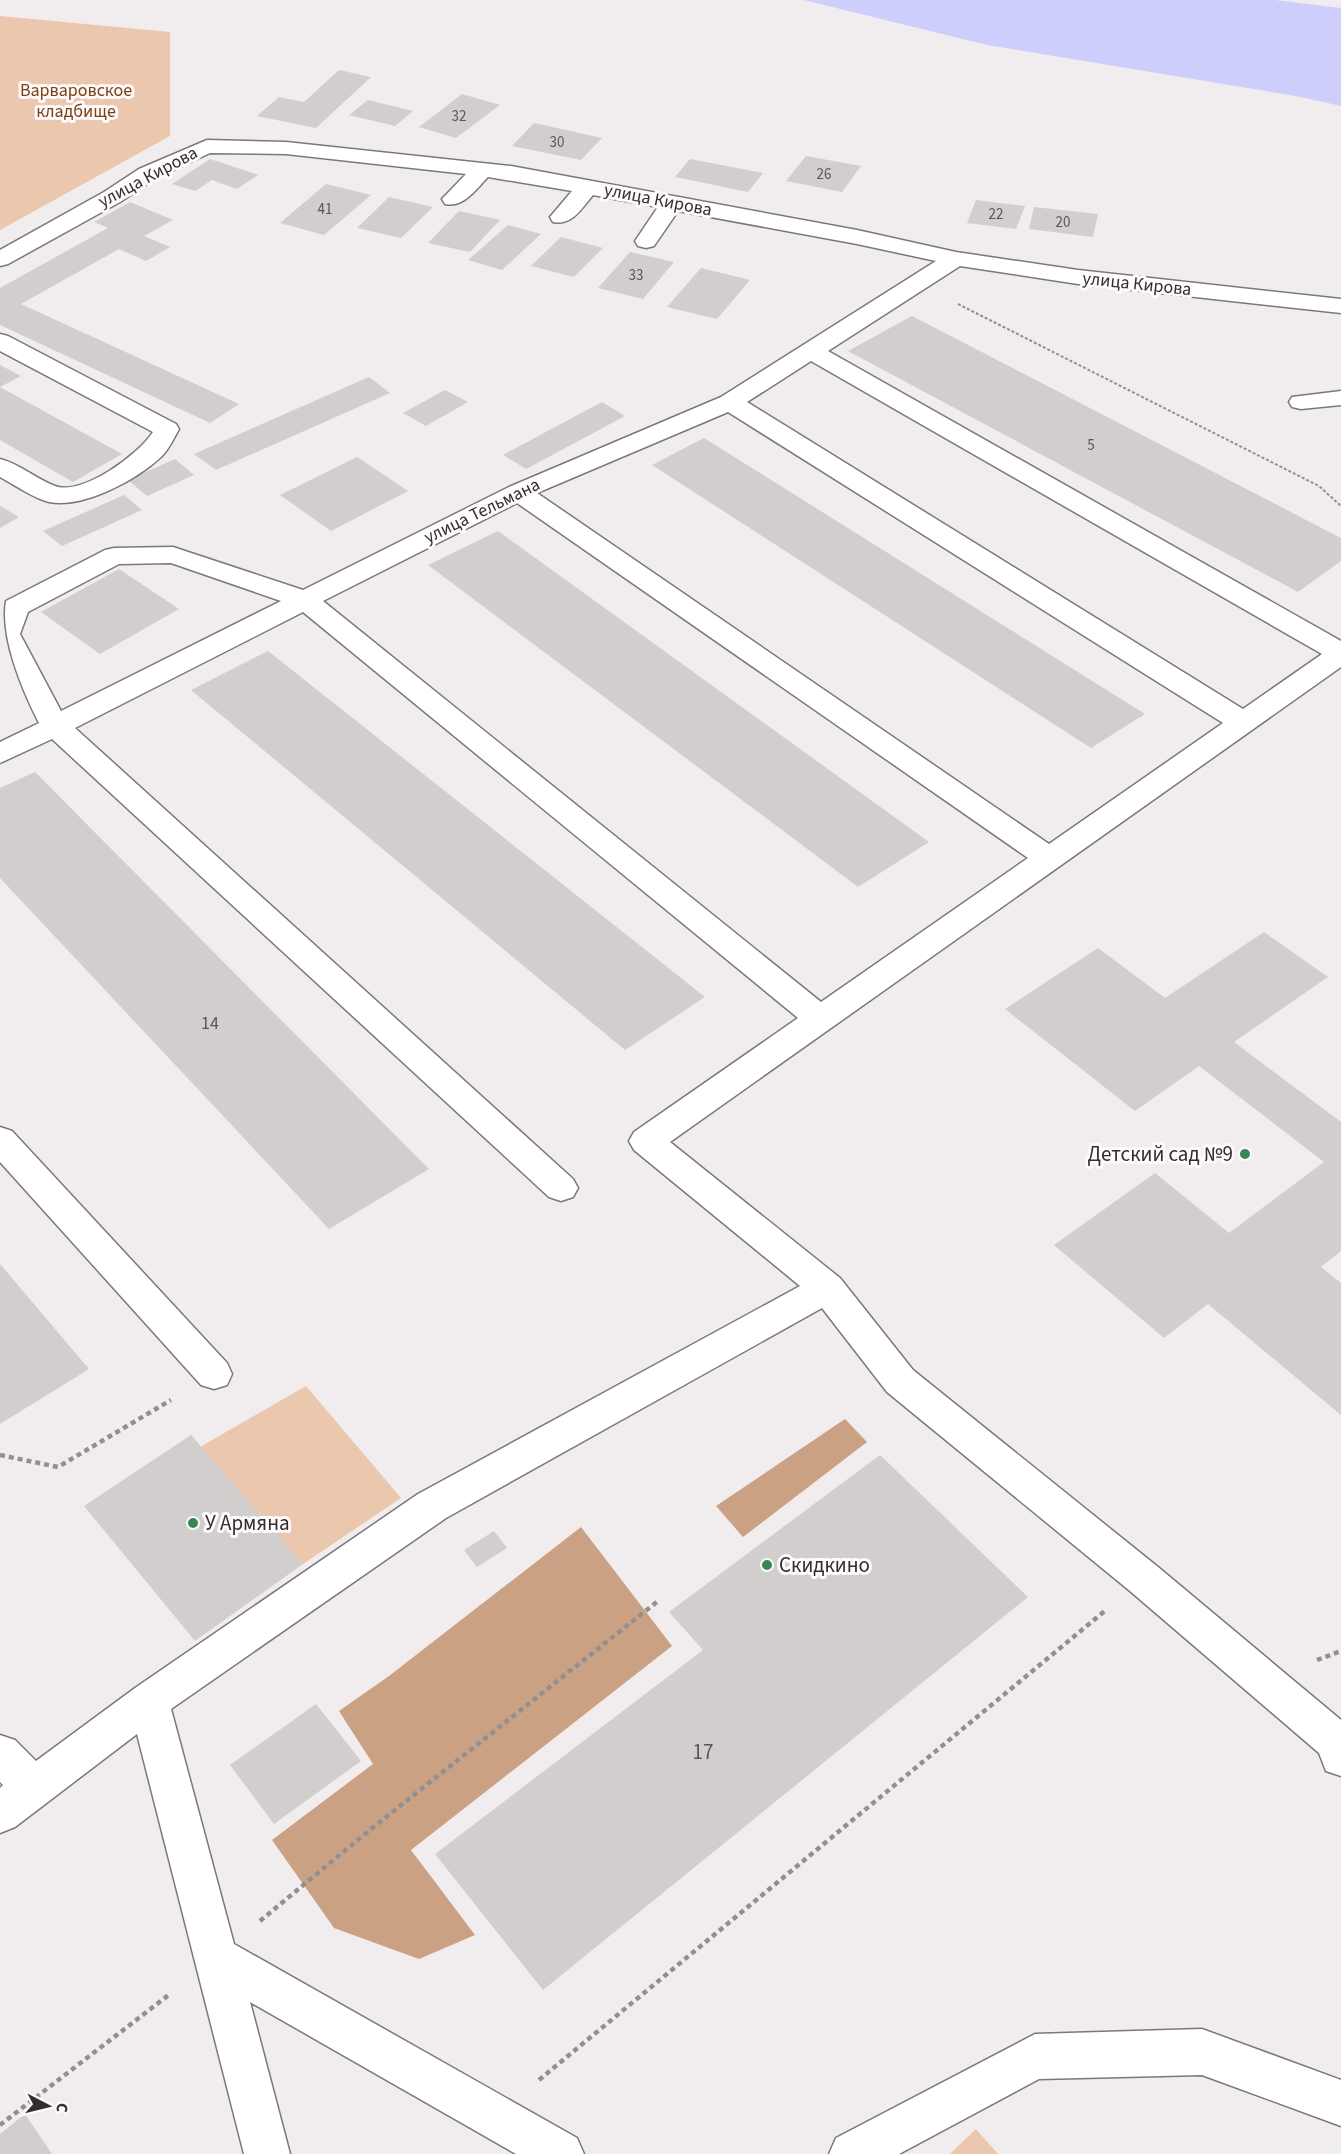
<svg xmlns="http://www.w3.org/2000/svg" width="1341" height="2154" viewBox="0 0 1341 2154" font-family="'Source Sans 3',sans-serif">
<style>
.green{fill:#ebc7ae}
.forest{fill:#cba184}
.water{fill:#cecefc}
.building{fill:#d2cecd}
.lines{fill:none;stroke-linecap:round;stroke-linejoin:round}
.minor-casing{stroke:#7c7879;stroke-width:3}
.path-far1{stroke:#928f90;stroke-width:2;stroke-dasharray:3 2;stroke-linecap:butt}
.path{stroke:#928f90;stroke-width:4.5;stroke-dasharray:5 4;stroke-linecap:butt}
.minor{fill:#fff;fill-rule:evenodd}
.poi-dot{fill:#378656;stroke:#fef9fb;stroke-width:2}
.labels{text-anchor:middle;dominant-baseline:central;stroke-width:6;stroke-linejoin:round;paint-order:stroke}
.far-number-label{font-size:15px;fill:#585656}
.far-park-label{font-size:18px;fill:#794316;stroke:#fef9fb}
.far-street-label{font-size:18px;fill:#302e2f;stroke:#fef9fb}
.number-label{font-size:18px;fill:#585656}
.poi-label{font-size:21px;fill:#302e2f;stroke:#fef9fb;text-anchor:start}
.near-number-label{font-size:21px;fill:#585656}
</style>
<rect width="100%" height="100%" fill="#f1ecee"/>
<g class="green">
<path d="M0,16L170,32V136L0,230Z"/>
<path d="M306,1386L401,1498L303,1564L200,1447Z"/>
<path d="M976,2129L998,2154H950Z"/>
</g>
<g class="forest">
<path d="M845,1419L867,1442L743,1537L716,1506Z"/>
<path d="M581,1527L672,1646L411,1850L475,1935L419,1959L334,1928L272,1840L373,1764L339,1711L389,1676Z"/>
</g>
<path class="water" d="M804,0H1275L1341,8V106L1296,96L987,45Z"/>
<g class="building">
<path d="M339,70L371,77L316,128L257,116L279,97L304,102Z"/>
<path d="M462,94L500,105L456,138L419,127Z"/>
<path d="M368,100L413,111L395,126L349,115Z"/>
<path d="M534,123L602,138L581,160L512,146Z"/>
<path d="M806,156L861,166L842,192L786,181Z"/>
<path d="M210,159L258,175L237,189L212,180L195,191L172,184Z"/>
<path d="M690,159L763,173L748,192L675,177Z"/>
<path d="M326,184L371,195L324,235L280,223Z"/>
<path d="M389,197L433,207L401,238L357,228Z"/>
<path d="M976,200L1025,206L1016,229L967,223Z"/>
<path d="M130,202L173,220L144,236L170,247L146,261L119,249L21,304L239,404L210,423L0,325V288L108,228L94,222Z"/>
<path d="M1034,207L1098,214L1093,237L1029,229Z"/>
<path d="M459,211L500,220L470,252L428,243Z"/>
<path d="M508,225L541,234L502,270L468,260Z"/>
<path d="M561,237L603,248L574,277L531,266Z"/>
<path d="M630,252L674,262L643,299L598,288Z"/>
<path d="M701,268L750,280L717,319L667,307Z"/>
<path d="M912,316L1341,538V561L1298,592L848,351Z"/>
<path d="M0,365L21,376L0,387Z"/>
<path d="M369,377L390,393L216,470L194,454Z"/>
<path d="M0,387L122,454L73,482L0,440Z"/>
<path d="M445,390L468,402L426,426L403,413Z"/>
<path d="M602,402L625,416L526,469L503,455Z"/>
<path d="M704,438L1145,714L1091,748L652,465Z"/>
<path d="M357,457L408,491L331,531L280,495Z"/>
<path d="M175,459L194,475L147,496L128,480Z"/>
<path d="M124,495L142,510L62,546L43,531Z"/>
<path d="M0,506L19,517L0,528Z"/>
<path d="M498,531L929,842L858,887L428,565Z"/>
<path d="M119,569L179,609L100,654L41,612Z"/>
<path d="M268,651L705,997L625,1050L191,690Z"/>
<path d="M35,772L429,1169L329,1229L0,878V788Z"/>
<path d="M1264,932L1328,977L1234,1042L1341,1122V1251L1321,1267L1341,1283V1415L1208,1304L1164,1338L1054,1245L1155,1173L1229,1233L1324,1162L1199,1066L1135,1111L1005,1009L1098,948L1165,998Z"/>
<path d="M0,1264L89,1369L0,1424Z"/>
<path d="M191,1435L303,1564L195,1641L84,1506Z"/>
<path d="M880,1455L1028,1597L543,1990L435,1854L703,1650L669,1612Z"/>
<path d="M494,1531L507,1548L477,1567L464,1550Z"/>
<path d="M316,1704L361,1761L274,1824L230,1765Z"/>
<path d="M25,2114L52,2154H0V2134Z"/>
</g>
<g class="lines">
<g class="minor-casing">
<g id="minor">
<path d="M207,140L286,142L511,166L857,230L956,252L1078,270L1341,299V313L1078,284L960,266L828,351L1341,641V667L670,1142L840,1278L913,1370L1158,1567L1341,1720V1776L1326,1771L1319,1753L1130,1591L887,1392L822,1308L446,1518L171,1709L234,1944L577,2138L584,2154H516L250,2002L290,2154H244L137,1734L15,1827L0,1833V1788L3,1785L0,1782V1735L15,1740L36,1761L135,1688L418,1494L800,1286L634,1150L629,1141L634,1132L798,1018L303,612L75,728L573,1179L578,1188L573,1197L561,1201L549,1197L52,739L0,763V742L39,723C22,690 0,637 6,601L105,550L114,548L173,547L303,590L509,487L721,397L936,261L857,244L678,211L654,246L646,248L638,246L635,241L658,207L593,195C582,208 572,226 553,222L550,217L572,191L488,177C476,189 464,208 445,204L442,199L466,174L286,154L210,153L155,179L120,202L8,264L0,266V250L104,192L139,169ZM811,361L1322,654L1243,709L747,402ZM728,412L1223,723L1049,844L537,493ZM517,503L1028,858L821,1002L323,601ZM171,563L281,601L61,711L20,634L28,612L119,564Z"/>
<path d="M0,334L8,336L176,424L179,429C174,438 169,449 162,456C138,479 84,509 49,502C33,498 15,485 0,477V459C20,464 36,479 55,486C83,496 139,454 153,432L0,351Z"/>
<path d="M1341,391V405L1301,409L1292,407L1289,402L1292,397Z"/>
<path d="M0,1127L12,1131L227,1363L232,1374L227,1385L214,1389L201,1385L0,1162Z"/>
<path d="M1202,2029L1341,2080V2126L1202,2075L1039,2079L899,2154H829L836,2138L1035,2034Z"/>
</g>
</g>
<path class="path-far1" d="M958,304L1319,486L1341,506"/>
<g class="path">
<path d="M0,1455L58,1467L171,1400"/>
<path d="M1317,1660L1341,1651"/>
<path d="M260,1921L371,1829L658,1601"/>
<path d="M539,2080L1106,1610"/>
<path d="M0,2125L170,1994"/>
</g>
<use href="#minor" class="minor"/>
</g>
<g class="poi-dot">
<circle cx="1245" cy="1154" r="6"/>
<circle cx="193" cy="1523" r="6"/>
<circle cx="767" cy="1565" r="6"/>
</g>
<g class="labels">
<g class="far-number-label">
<text x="459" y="116">32</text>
<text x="557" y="142">30</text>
<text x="824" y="174">26</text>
<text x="325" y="209">41</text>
<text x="996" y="214">22</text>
<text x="1063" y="222">20</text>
<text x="636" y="275">33</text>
<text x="1091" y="445">5</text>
</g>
<g class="far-park-label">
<text x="76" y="90">Варваровское<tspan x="76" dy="21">кладбище</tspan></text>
</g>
<g class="far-street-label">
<text transform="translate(148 177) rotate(-28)">улица Кирова</text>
<text transform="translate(658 200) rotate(11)">улица Кирова</text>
<text transform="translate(1137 284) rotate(6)">улица Кирова</text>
<text transform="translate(482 511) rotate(-26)">улица Тельмана</text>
</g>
<g class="number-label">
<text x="210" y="1023">14</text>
</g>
<g class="poi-label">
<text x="1233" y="1154" text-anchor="end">Детский сад №9</text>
<text x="205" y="1523">У Армяна</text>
<text x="779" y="1565">Скидкино</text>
</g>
<g class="near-number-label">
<text x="703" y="1752">17</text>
</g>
</g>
<g transform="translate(48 2106) rotate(97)" stroke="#fef9fb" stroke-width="4.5" paint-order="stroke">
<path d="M0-4.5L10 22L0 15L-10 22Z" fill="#302e2f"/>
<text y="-9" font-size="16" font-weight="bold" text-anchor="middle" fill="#302e2f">С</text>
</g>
</svg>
